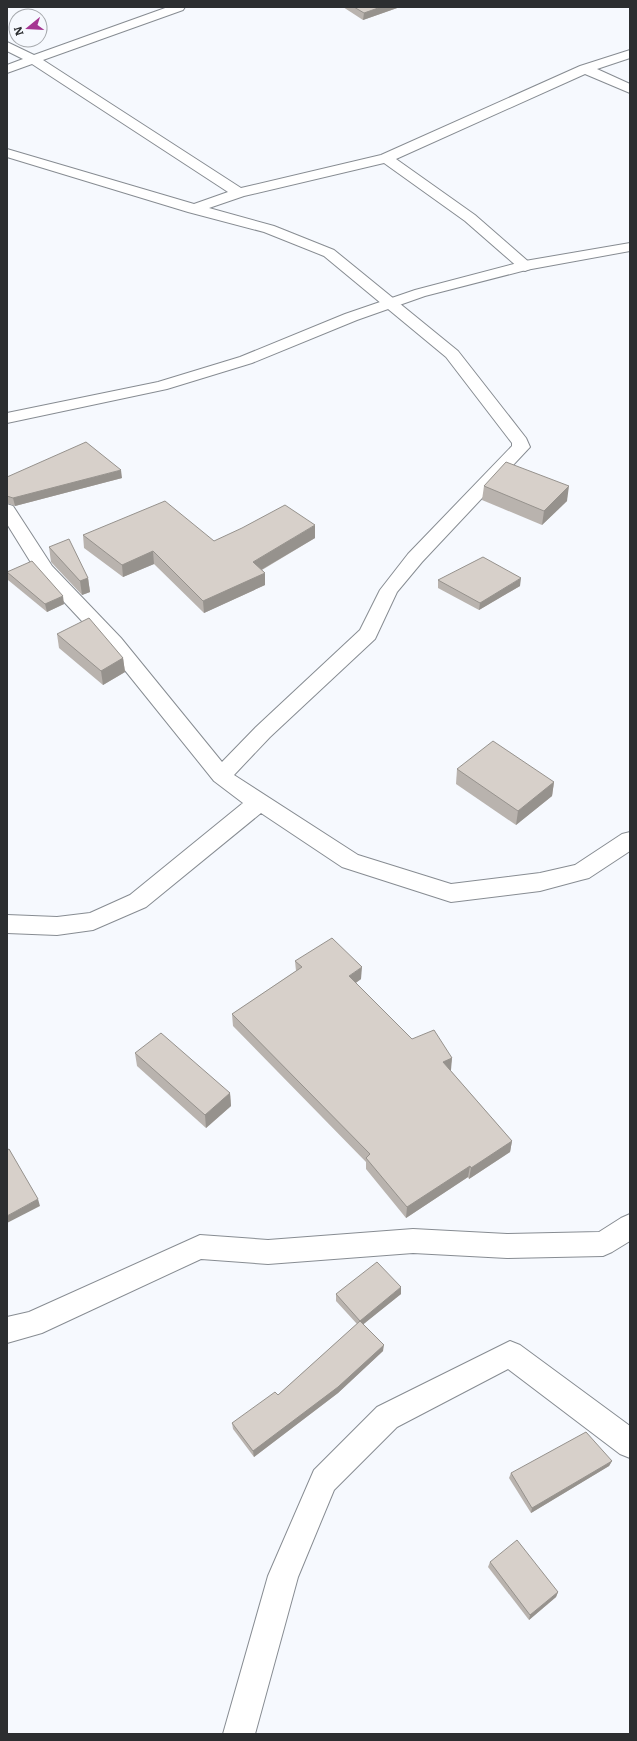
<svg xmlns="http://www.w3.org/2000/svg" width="637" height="1741" viewBox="0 0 637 1741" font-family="Literata,serif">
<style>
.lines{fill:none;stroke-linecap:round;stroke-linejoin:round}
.minor-casing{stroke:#878c92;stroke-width:2}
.tertiary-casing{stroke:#878c92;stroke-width:2}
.minor{fill:#fff;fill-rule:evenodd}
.tertiary{fill:#fff;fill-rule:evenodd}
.wall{fill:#b9b3ae}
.shaded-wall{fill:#96928d}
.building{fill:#d7d0ca;stroke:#96928d}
</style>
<rect width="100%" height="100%" fill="#f6f9fe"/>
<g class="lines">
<g class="minor-casing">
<g id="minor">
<path d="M168,7H185L183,10L43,60L241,188L381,155L580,66L630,50V58L597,69L630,84V93L585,74L396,159L475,215L530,263L533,266L530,269L525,271L520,269L465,221L384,163L244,196L209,208L274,226L334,250L458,351L526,438L530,447L422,562L397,592L375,639L270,737L234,775L358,855L451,884L540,873L575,865L622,834L630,832V851L589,878L581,880L540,891L451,902L342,867L261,813L146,907L93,930L57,935L7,933V915L57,917L90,913L130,895L243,803L214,781L107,648L38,574L7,524V504L13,506L52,566L121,638L222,762L256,727L360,630L380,590L408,554L512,446V443L446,357L324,256L264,232L188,212L7,157V149L194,204L228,192L32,64L7,73V65L23,59L7,51V42L34,55Z"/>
<path d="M630,1214V1241L612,1252L603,1256L507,1258L413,1253L268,1264L201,1259L42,1333L7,1343V1317L29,1312L200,1235L268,1240L413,1229L507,1234L599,1232L621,1218Z"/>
<path d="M510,1341L520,1345L630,1426V1458L620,1454L508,1369L397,1427L334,1490L298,1577L255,1734H223L268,1576L314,1470L377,1407Z"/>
</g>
</g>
<g class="tertiary-casing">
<path id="tertiary" d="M630,243V251L526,270L425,296L357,320L252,363L167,389L7,423V413L158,382L240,357L345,314L415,290L525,261Z"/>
</g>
<use href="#minor" class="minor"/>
<use href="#tertiary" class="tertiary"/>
</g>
<g class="wall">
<path d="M343,7H400L363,20Z"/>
<path d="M7,477L122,478L15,506L7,503Z"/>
<path d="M484,486L567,501L542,525L482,500Z"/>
<path d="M83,535L214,541L315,538L262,570L265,585L204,613L154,564L123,577L84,548Z"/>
<path d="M49,547L88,578L90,592L82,595L51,562Z"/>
<path d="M7,572L64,604L47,612L8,580Z"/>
<path d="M438,580L520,586L479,610L438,588Z"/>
<path d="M57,634L123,658L125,672L103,685L59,648Z"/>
<path d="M457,769L554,782L552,796L516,825L456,784Z"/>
<path d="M295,961L361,979L356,983L412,1039L452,1058L450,1070L512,1141L510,1152L469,1179L468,1177L406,1218L366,1169V1162L233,1026L232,1014L296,971Z"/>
<path d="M135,1053L230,1093L231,1106L206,1128L137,1066Z"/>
<path d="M336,1294H401L363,1324L383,1351L338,1393L254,1457L233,1429L232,1423L278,1395L357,1324L336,1301Z"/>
<path d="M612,1461L609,1466L531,1513L509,1478L511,1473Z"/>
<path d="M490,1562L558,1592L556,1597L529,1620L488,1567Z"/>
</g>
<g class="shaded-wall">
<path d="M381,7H400L363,20L364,13Z"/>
<path d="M121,470L122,478L15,506L13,498Z"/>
<path d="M569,486L567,501L542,525L544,511Z"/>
<path d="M315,525V538L254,574L253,562Z"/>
<path d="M153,551L154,564L123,577L122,565Z"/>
<path d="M265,573V585L204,613L203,601Z"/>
<path d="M88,578L90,592L82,595L80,581Z"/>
<path d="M521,578L520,586L479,610L480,603Z"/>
<path d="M63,596L64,604L47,612L45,604Z"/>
<path d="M123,658L125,672L103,685L101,671Z"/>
<path d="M554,782L552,796L516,825L518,811Z"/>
<path d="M362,967L361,979L348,988L349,976Z"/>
<path d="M452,1058L451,1070L442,1073L443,1062Z"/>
<path d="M230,1093L231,1106L206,1128L205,1115Z"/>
<path d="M512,1141L510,1152L469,1179L471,1168Z"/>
<path d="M470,1166L468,1177L406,1218L407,1207Z"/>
<path d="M38,1199L40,1206L7,1223V1216Z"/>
<path d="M401,1287V1294L360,1327V1321Z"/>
<path d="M384,1345L383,1351L338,1393L254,1457L253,1451Z"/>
<path d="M612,1461L609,1466L531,1513L532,1508Z"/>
<path d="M558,1592L556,1597L529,1620L530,1615Z"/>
</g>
<g class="building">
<path d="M354,7H381L364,13Z"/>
<path d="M86,442L121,470L13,498L7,496V477Z"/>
<path d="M506,462L569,486L544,511L484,486Z"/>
<path d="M165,501L214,541L242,528L285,505L315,525L253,562L265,573L203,601L153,551L122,565L83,535Z"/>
<path d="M69,539L88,578L80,581L49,547Z"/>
<path d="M483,557L521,578L480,603L438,580Z"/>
<path d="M32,561L63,596L45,604L7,572Z"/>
<path d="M89,618L123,658L101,671L57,634Z"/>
<path d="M493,741L554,782L518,811L457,769Z"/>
<path d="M332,938L362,967L349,976L412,1039L434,1030L452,1058L443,1062L512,1141L471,1168L470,1166L407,1207L366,1158L370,1154L232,1014L302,967L295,961Z"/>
<path d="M161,1033L230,1093L205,1115L135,1053Z"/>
<path d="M9,1149L38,1199L7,1216V1150Z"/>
<path d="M377,1262L401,1287L360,1321L336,1294Z"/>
<path d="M360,1321L384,1345L338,1387L253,1451L232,1423L275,1392L278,1395Z"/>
<path d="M586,1432L612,1461L532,1508L511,1473Z"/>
<path d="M517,1540L558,1592L530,1615L490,1562Z"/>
</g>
<rect width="637" height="1741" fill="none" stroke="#2c2e30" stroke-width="16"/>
<g transform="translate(28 28) rotate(252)"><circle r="19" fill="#f6f9fe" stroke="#a5a8ac"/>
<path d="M0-3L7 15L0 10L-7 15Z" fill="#a53592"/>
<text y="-6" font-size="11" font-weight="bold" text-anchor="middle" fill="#2c2e30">N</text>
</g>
</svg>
